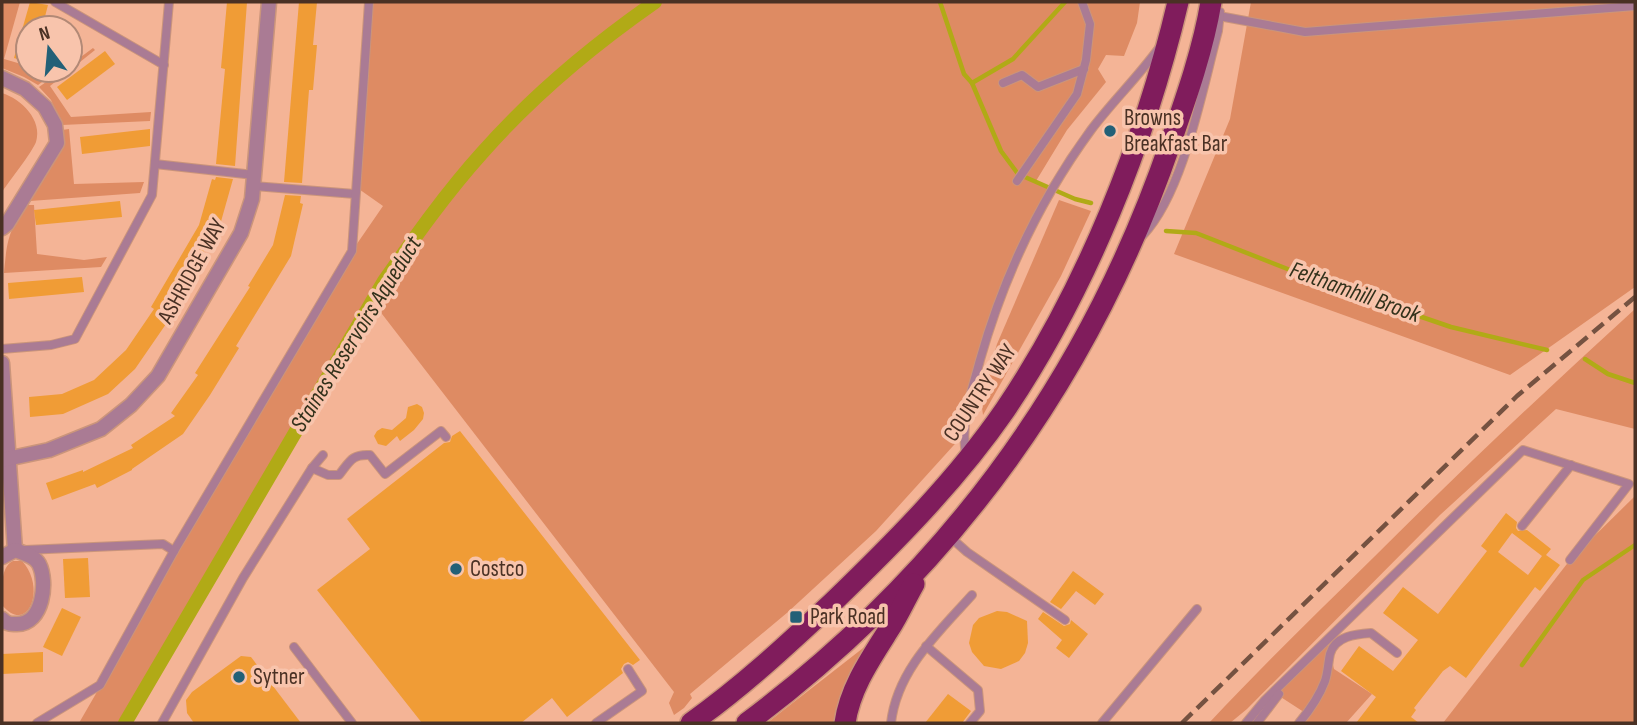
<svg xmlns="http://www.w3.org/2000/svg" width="1637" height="725" viewBox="0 0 1637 725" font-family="'Sofia Sans Condensed',sans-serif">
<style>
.green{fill:#de8b63}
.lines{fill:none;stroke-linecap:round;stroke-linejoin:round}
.stream{stroke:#b1aa16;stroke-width:4.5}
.canal{stroke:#b1aa16;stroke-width:14}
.building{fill:#f09c36;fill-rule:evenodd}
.lane-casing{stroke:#cb957b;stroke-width:10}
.street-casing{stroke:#cb957b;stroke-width:17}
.highway-casing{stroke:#cb957b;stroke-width:24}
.lane{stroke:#aa7b94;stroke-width:8}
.street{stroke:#aa7b94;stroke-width:14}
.highway{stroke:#801c5c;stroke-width:21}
.rail{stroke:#755241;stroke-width:4.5;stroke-dasharray:14 7;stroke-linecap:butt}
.poi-dot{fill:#236077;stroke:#f8c4ac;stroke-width:2.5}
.labels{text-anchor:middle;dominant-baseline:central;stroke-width:7;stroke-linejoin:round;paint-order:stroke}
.poi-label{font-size:23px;fill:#4a3124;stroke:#f8c4ac;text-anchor:start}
.street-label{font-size:23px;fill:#4a3124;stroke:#f8c4ac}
.water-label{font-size:24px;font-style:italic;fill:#32311b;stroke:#f8c4ac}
</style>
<rect width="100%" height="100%" fill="#f4b496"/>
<g class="green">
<path d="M2,2H20L4,59L28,66V70H58L38,85L24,77L2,68Z"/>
<path d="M369,2H1140L1137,23L1124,56L1106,55L1098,69L1106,82L1067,130L1036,181L1053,189L1005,282L963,435L876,531L788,612L690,694L692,698L684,708L674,715L669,703L674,692L372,301L125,723H79L352,251L383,206L356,187Z"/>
<path d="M1251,2H1635V287L1510,375L1174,254L1230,119Z"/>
<path d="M93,48L95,50L50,86L71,117L151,112L150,121L62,125L51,100L39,87L63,70H70V65Z"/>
<path d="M2,93C21,99 43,120 36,142C31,154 10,180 2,192Z"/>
<path d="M69,129L74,184L144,182L140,193L30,201L60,150L62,130Z"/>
<path d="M1059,200L1091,211L1061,276L983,415L981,400L997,344Z"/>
<path d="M26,205H34L37,254L84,260L107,257L101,267L4,273C7,240 8,233 26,205Z"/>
<path d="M1635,309V429L1556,409L1440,515L1247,709L1230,723H1209C1262,666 1318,612 1374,557C1459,472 1546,390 1635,309Z"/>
<path d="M1635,496V723H1443L1570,560Z"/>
<path d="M13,561H22C47,588 28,636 2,605C2,590 0,567 13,561Z"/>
<path d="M1327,640L1334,669L1372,694L1346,723H1305L1310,716L1273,692Z"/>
<path d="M867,645L837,723H767Z"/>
</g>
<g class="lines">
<g class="stream">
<path d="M940,2L964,74L972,83L1001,151L1018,174L1075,199L1091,203"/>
<path d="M972,83L1013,59L1065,2"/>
<path d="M1166,231L1196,233L1331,286L1451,327L1547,350"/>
<path d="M1585,359L1608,374L1635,383"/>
<path d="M1522,665L1583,580L1635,545"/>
</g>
<path class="canal" d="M125,723L384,281C415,237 446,193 482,153C533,95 592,46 655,2"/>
</g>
<g class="building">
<path d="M30,2L48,5L42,28H28V62L14,58Z"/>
<path d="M227,2H247L235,166L216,164L225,69L221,68Z"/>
<path d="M299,2H317L313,45H317L313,90H309L302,183L284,182Z"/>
<path d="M105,51L115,64L67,100L57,87Z"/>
<path d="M150,129V146L82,154L80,137Z"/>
<path d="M216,177L233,179L220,225L189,276L191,278L164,322L166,324L135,369L108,394L63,414L30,417L29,397L62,394L94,380L126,350L154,309L151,307L199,225L212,179L215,180Z"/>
<path d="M285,195L301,196L300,203L303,204L291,256L236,346L239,348L210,395L183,434L132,469V470L97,488L95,484L52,500L46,483L83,470V472L133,448L131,445L175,416L171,413L198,375L195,373L250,287L248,286L273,245Z"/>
<path d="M120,201L122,217L36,225L34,210Z"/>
<path d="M82,277L84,292L9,299L8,283Z"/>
<path d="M417,404L422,407L424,413L423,419L414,430L400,441L397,436L386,446L378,444L374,436L377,431L382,428L392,430L406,418L408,407Z"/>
<path d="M460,431L640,660L633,665L628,662L624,664L621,669L623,673L567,717L552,698L521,723H422L317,590L370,549L347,519L444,443L450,442L452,436Z"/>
<path d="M1506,513L1517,522L1516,528L1518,531L1527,530L1551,549L1546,555L1560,565L1540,591L1535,587L1466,678L1450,666L1443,671L1414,708L1416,710L1411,717L1419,723H1356L1376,697L1341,671L1359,646L1393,671L1418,640L1383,613L1403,587L1438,614L1487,551L1481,546ZM1512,533L1542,556L1528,575L1498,552Z"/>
<path d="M88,558L90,597L65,598L63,559Z"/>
<path d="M1073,571L1104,594L1095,605L1076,591L1061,609L1050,602Z"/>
<path d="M62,608L81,617L62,656L43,647Z"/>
<path d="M997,611L1007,612L1027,621L1028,643L1025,653L1019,661L1001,669L984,666L972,652L969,643L973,625L979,618Z"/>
<path d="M1043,612L1064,626L1070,624L1071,620L1088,634L1069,658L1056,648L1062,640L1038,619Z"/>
<path d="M43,652V672L2,674V654Z"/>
<path d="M241,656L251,657L301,723H194L187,713L186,700L192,692Z"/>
<path d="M948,694L971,711L962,723H925Z"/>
</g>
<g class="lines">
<g class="lane-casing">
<g id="lane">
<path d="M55,2L164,65"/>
<path d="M1219,16L1305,32L1635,6"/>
<path d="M1003,83L1022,75L1038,87L1084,69"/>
<path d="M155,164L254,175"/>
<path d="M1017,181L1077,94L1086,60L1090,24L1082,2"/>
<path d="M253,186L355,194"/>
<path d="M1143,235C1184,191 1202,90 1218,31L1220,12"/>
<path d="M2,349L51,345L75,339L152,195L169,2"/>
<path d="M966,454C960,421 972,391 980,360C1004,275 1039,201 1091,130C1112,102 1138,77 1159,48"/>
<path d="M312,468L328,475H339C350,461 352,454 370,455L385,474L441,431L446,437"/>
<path d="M1522,526L1571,465"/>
<path d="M949,536L967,552L1065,620"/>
<path d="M25,550L163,544L174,551"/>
<path d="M926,646L978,690L980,711L970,723"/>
<path d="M294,647L352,723"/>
<path d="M37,723L100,685L174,551L352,251L369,2"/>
<path d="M162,723L243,578L312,468L323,455"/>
<path d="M596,723L642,691L628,669"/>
<path d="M891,723C897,670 938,633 972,595"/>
<path d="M1102,723L1197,609"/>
<path d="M1246,723L1265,700L1523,450L1629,484L1570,560"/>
<path d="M1257,723L1279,694"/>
<path d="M1299,723C1309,711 1319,697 1325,681C1328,672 1328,663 1330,654C1335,636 1356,634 1371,633L1397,653"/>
</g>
</g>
<g class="street-casing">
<g id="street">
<path d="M2,78L25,89L45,107L55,125L57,143L7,224L2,228"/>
<path d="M2,363L15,550"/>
<path d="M2,460L49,450L101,429L131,405L158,376L241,233L252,199L269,2"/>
<path d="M2,557L15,550C23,553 35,556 39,564C48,582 43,624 17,624C10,624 7,624 2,619"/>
</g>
</g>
<g class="highway-casing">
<g id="highway">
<path d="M691,723C742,687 787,645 832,603C894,543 956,481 1005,410C1086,290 1145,142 1178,2"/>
<path d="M747,723C946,574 1089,380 1170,144C1186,98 1203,50 1211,2"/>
<path d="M845,723C850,688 871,658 890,628C899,614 906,598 914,584"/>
</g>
</g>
<use href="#lane" class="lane"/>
<use href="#street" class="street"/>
<use href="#highway" class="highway"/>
<path class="rail" d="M1182,723L1517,396L1635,297"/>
</g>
<g class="poi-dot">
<circle cx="1110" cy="131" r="7"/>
<circle cx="456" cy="569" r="7"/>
<rect x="789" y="610" width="14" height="14" rx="3.5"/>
<circle cx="239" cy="677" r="7"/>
</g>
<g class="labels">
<g class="poi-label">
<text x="1124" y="118">Browns<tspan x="1124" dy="26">Breakfast Bar</tspan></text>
<text x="470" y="569">Costco</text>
<text x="810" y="617">Park Road</text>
<text x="253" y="677">Sytner</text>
</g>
<g class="street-label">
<text transform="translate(192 271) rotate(-61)">ASHRIDGE WAY</text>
<text transform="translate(980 393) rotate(-56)">COUNTRY WAY</text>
</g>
<g class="water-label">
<text transform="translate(1355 292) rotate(20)">Felthamhill Brook</text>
<text transform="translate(356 334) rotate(-58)">Staines Reservoirs Aqueduct</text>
</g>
</g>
<rect width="1637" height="725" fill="none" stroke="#4a3124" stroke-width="7"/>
<g transform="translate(49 49) rotate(344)"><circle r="33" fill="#f8c4ac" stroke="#b28976" stroke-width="2"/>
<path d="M0-5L12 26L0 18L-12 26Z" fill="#236077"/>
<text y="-10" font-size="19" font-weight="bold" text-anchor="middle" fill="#4a3124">N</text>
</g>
</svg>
